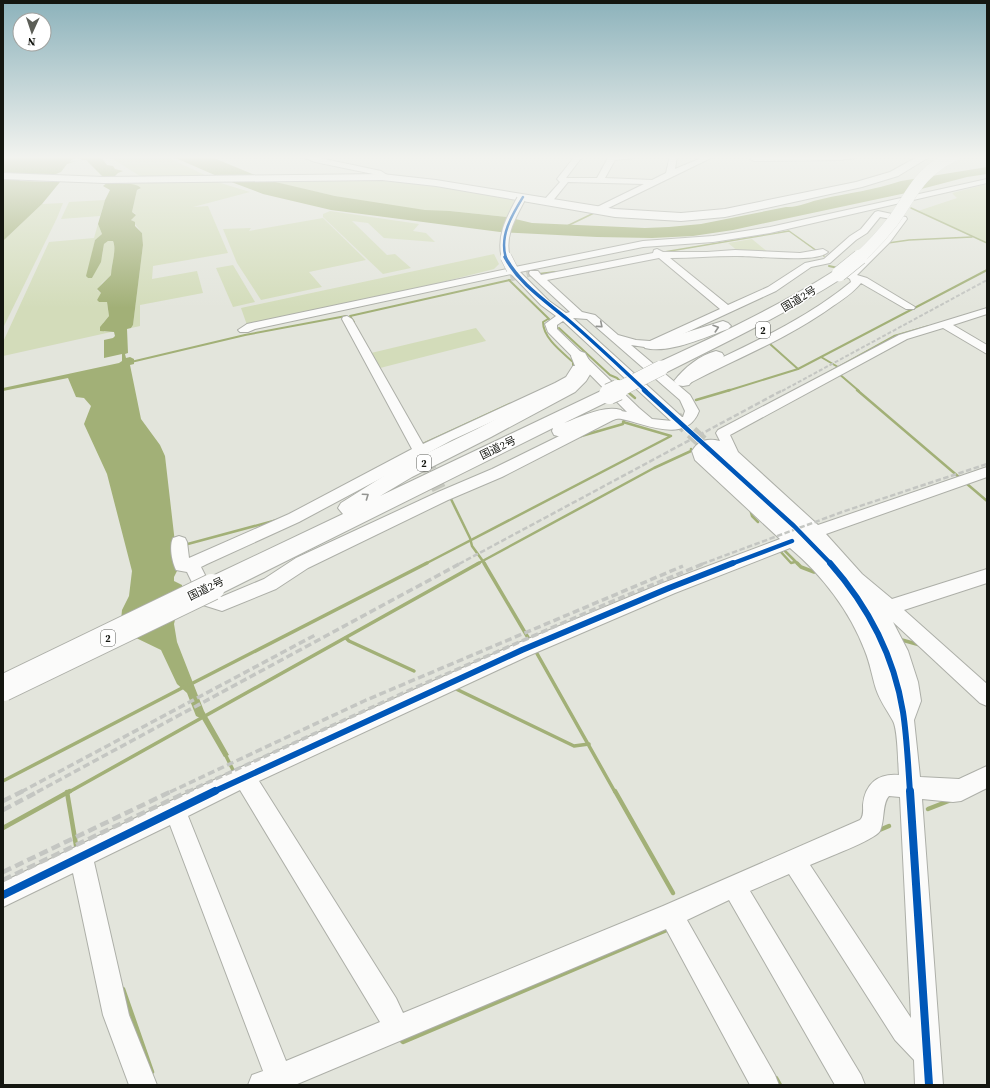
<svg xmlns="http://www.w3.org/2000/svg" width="990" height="1088" viewBox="0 0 990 1088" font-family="'Source Serif 4','Noto Sans JP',serif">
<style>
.green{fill:#d3dcba}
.water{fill:#a2b077}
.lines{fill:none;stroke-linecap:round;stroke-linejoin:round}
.stream-far4{stroke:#a2b077;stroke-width:1.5}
.stream-far3{stroke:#a2b077;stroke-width:2}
.stream-far2{stroke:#a2b077;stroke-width:2.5}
.stream-far1{stroke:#a2b077;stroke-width:3.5}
.stream{stroke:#a2b077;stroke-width:4.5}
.minor-tunnel-far1{stroke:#c4c6bd;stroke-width:11;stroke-dasharray:11 5.5;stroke-linecap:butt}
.minor-tunnel{stroke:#c4c6bd;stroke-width:14;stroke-dasharray:14 7;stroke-linecap:butt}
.minor-casing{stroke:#adafa8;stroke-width:2}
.highway-casing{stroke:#adafa8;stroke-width:2}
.minor{fill:#fbfbfa;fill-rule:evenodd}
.highway{fill:#fbfbfa;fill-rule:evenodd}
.rail-far3{stroke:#c4c6c2;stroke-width:2;stroke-dasharray:4 2;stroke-linecap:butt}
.rail-far2{stroke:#c4c6c2;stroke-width:2.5;stroke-dasharray:5.5 2.5;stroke-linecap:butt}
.rail-far1{stroke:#c4c6c2;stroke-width:3.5;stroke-dasharray:7 3.5;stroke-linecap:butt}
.rail{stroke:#c4c6c2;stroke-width:4.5;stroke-dasharray:9 4.5;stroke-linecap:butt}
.minor-bridge-far1-casing{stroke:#adafa8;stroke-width:10;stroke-linecap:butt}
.minor-bridge-casing{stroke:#adafa8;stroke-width:12;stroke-linecap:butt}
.highway-bridge-far3-casing{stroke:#adafa8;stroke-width:12;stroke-linecap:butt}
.highway-bridge-far2-casing{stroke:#adafa8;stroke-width:16;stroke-linecap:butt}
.highway-bridge-far1-casing{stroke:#adafa8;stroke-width:22;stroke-linecap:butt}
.highway-bridge-casing{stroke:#adafa8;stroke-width:28;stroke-linecap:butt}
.minor-bridge-far1{stroke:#fbfbfa;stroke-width:8}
.minor-bridge{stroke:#fbfbfa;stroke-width:11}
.highway-bridge-far3{stroke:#fbfbfa;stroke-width:12}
.highway-bridge-far2{stroke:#fbfbfa;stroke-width:15}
.highway-bridge-far1{stroke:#fbfbfa;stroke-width:20}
.highway-bridge{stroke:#fbfbfa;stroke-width:26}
.cycleway-far4-casing{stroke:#fff;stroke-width:4}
.cycleway-far3-casing{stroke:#fff;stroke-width:5}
.cycleway-far2-casing{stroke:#fff;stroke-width:6}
.cycleway-far1-casing{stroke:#fff;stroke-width:8}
.cycleway-casing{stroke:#fff;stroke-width:10}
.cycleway-far4{stroke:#0057b8;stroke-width:2.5}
.cycleway-far3{stroke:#0057b8;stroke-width:3.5}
.cycleway-far2{stroke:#0057b8;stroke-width:4.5}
.cycleway-far1{stroke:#0057b8;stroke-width:6}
.cycleway{stroke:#0057b8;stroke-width:8}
.oneway{stroke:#939491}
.labels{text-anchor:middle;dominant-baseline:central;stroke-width:3;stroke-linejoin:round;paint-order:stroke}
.shield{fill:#fff;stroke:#5a5c58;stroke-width:1}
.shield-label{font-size:10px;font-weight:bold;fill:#141610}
.street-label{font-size:11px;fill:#141610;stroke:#fff}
</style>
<rect width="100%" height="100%" fill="#e3e5dc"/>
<g class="green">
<path d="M108,156H164L205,175L131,178L140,176Z"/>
<path d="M353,179C405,181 456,189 508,198L513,200L514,202L507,217L450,211L441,212C382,206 324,195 267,180Z"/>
<path d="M214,181L250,192L193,207L208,206L228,253L153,266L152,279L197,271L203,293L140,305V326L131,328L133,325L143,245L142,233L131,219L136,214L132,212L137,190L141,189L127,183L111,182Z"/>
<path d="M987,184V242L918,211L957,198L952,193Z"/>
<path d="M105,200L100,216L61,219L69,202Z"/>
<path d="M63,203L57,218L3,328V241L42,204Z"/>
<path d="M330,211L419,224L413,231L426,233L435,242L384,238L368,223L352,221L387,255L395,254L411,268L383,274L323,217V214Z"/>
<path d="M323,218L366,260L309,272L322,287L261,300L237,263L223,229L251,228L249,231Z"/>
<path d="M98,224L102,234L95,240L87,276L88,278H92L102,257L104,244L108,241H113C117,250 111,265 111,275L102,283L97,290L102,294L97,300L99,302H107L109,316L103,323L104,332H111L3,356V342L49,242L94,238Z"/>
<path d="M752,239L769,253L739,252L728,243Z"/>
<path d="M494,254L499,264L494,269L391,295L390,294L247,325L241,308Z"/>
<path d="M233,265L255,302L233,307L216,268Z"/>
<path d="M476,328L486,341L380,368L371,353Z"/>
</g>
<g class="water">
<path d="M4,156H75L76,157L69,162L76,161L67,164L61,172L56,174H29L19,181L60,182L42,204L3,241V179L13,173L3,172Z"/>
<path d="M79,156C97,156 99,153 107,165L113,166L115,169L123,171L118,173L115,176L109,177L111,182C119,184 135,182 141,188L137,190L132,212L136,215L131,220L135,222V226L142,233L143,245L133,325L131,328L127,329L128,353L125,354L126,358L130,357L134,359V364L130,365L141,419L160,445L165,456L178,569L174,577V581L182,585V591L174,624L177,642L204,711L229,755L224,757L202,719L196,716L187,693L177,684L161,650L132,636L121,620L122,610L129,596L132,571L107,474L84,424L91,406L84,398L76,397L68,378L3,391V388L119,363L122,361V354L104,358V340L113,338L115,336L114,332L100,331V327L109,316L107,302H99L97,300L101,293L97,289L111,275C111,265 117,250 113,241H108L104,244L101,262L92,278H88L86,276L95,240L102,234L98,224L105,200L110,190L103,186L108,182L86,160H82Z"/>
<path d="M171,156H209L267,180L335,196L425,210L450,211L507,217L532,223L645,228L669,227L701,224L786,207C798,208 810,201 822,199C848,193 875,190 901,181L987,167V174L967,177L906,193L733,230L693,236L652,238L597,237L500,232L331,210L263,194L226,180Z"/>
</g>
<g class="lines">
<g class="stream-far4">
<path d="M911,208L987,243"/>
<path d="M567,226L594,213"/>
<path d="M888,243L909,240L972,237"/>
<path d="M658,253L789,231L824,256"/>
</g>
<g class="stream-far3">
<path d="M829,266L838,268"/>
<path d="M539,274L555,272"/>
<path d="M509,280L549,319"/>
<path d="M548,319L543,322C543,338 562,352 573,362V368"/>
<path d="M354,322L350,316L510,280"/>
<path d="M559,328L610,375L617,378L621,382"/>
<path d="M770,344L798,369"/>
<path d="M821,357L838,367"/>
<path d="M131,362L245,335L346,316"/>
<path d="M838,373L859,391"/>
<path d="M822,376L894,336L929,326"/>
<path d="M727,391L798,369L987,270"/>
</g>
<g class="stream-far2">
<path d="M857,390L987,501"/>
<path d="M629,391V393L635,398"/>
<path d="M696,400L730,390"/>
<path d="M578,437L623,424L624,420"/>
<path d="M421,445L510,404"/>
<path d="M450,497L470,538L472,546L485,564"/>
<path d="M750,509L752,516L758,522"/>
<path d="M184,545L277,520"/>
<path d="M777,551H780L791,563L795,562"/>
<path d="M785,551L798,564"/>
<path d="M425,564L671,436L623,422"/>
<path d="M477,564L654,468L691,451V449"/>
</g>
<g class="stream-far1">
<path d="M484,563L530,641"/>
<path d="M797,563L801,567L814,572"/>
<path d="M346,638L349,641L414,671"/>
<path d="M902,640L920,645"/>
<path d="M535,650L615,792"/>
<path d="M189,685L427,563"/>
<path d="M454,688L574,746L589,744"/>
<path d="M224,752L235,774"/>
<path d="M3,781L184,687"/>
<path d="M69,792L479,563"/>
</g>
<g class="stream">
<path d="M615,791L673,893"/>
<path d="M67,792L77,851"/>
<path d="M928,809L951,800"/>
<path d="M3,828L70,791"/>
<path d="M877,831L889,826"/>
<path d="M123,989L152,1072"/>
<path d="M399,1038L403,1042L669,929"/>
<path d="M776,1078L780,1085"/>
</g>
<path class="minor-tunnel-far1" d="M510,276L531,271"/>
<g class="minor-tunnel">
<path d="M676,418L710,449"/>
<path d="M424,458L439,489"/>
</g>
<g class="minor-casing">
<g id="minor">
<path d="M300,156H310L381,171L387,175L385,179H379L378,175L315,162Z"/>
<path d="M575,156L582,157L566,178H597L609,156H638L634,158L615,160L605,178L652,180L666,173L670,156H677L675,169L706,156H715L598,213L595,212L594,210L595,208L644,184L568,182L551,203H545L544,201L545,199L560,182L557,179Z"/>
<path d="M856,156L855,158L839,160L754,161L750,159L754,157Z"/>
<path d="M987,179V183L770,233L713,242L643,247L520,272L549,301L566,313L570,312L530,275L529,273L530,271H538L541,275L653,253L654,250L657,249L663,252H707L735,250L800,253L823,249L828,252C816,264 752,255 734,256C713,256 692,258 670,258L728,305L768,287L805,263L824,259L850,236L861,229L875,212L878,211L906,217L907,219L890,242L857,275L867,278L915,307L914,309H906L861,283C854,292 842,300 833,306C789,338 738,358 690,383H682L680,380L682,377C740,348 800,324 851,282L850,279L840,273L841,271H849L884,238L897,220L880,217L867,233L856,240L830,263L811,267L776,291L655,347L651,348L631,345L690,395L699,411C686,446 642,422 617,418L502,477L448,500L308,568L276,589L222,611L203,605L187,572L176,570C172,562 169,546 173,538L179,536L185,538L187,542L189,558L289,514L412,449L342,319L343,317L347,316L352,319L423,444L555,383L566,377L573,366H581L583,369L575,382L563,389L452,440L428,453L431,458L429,461L424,463L419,461L417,459L299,522L207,564L201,567L215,595L221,597L264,579L296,558L438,492L492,469L610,411L615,410L627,412L548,332L545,324L556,316L541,305L511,274L255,329L248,332H240L238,330L247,324L507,269L512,266L515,267L643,241L713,236L770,227ZM659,258L720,309L650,341L636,340L618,335L595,315L582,312L547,280ZM573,318L587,319L680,400L685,411L683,417H682ZM563,321L671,421H672L652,419L639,408L557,329V325Z"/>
<path d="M987,308V314L953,325L987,345V354L943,328L907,339L730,435L738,452L818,525L987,467V477L826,534L862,574L892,599L987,569V583L904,610L987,684V706L980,703L893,622L908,651L918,682L921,701L914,720L920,777L959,779L987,766V788L961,801L953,802L922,799L943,1085H915L914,1060L895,1040L789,874L750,891L861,1075L865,1085H835L729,900L687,920L775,1075L779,1085H750L666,929L295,1085H248L252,1075L263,1071L170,825L94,862L129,1015L157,1085H129L103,1015L73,873L3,907V882L237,769L516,644L663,583L780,539L695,460L692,451C699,440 707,438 720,441L716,433L718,430L899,335ZM706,454L730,476L707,455ZM790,548C822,575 850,611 865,651C870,663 872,676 876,689C880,701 887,710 893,721C898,730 898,764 899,775C878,773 865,784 863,805C863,810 864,816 860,820L663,906L403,1013L396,998L259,781L528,656L675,593ZM824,554C859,595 897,643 901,699C891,685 890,666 883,650C869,615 847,582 820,556ZM240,790L380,1022L286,1061L188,816ZM889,796L900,797L911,1018L810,865C823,859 875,840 880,831C885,820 882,803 889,796Z"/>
</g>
</g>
<g class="highway-casing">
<g id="highway">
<path d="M919,156H931L898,176L862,187L725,217L681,221L615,217L436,186L382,180L104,183L3,179V173L104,177L382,174L436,180L615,209L681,213L725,209L856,182L890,172Z"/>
<path d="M839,270L844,271L846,274L844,277C787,313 727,342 667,372L661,373L655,372L653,368L655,364C716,336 777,307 834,271Z"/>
<path d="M723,321L728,323L731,326L728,329C706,337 669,354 645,348L643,345L645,342L668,338Z"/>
<path d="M579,351L585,353L590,362L592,371L586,381L575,392L491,437L412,477L380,496L603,390L609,389L615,390L618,394L615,398L564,423C581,417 603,405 621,410L624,414L621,418L602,422L561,437L554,435L552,431L553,428L220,594L212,597L204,594L200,587L204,580L343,514L338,508L341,503L398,467L477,429L563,384L574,374L575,366L571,356L573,353Z"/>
<path d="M716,351L722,353L724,356L722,359L696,376L689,385L683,386L677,385L674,381C684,368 700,355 716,351Z"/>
</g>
</g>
<use href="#minor" class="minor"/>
<use href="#highway" class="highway"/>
<path class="rail-far3" d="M782,391L987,280"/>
<g class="rail-far2">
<path d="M459,564L783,390"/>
<path d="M702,564L842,512L987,464"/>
</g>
<g class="rail-far1">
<path d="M21,792L317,634"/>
<path d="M37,792L461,563"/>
<path d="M170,792L364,701L683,566"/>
<path d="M187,792L412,689L613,601L705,563"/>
</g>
<g class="rail">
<path d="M3,801L23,791"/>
<path d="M3,810L39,791"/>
<path d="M3,872L172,791"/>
<path d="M3,880L189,791"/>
</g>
<g class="minor-bridge-far1-casing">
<path id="minor-bridge-far1" d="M506,258C500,236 511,218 521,199"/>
</g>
<g class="minor-bridge-casing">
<path id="minor-bridge" d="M506,257L512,269"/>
</g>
<g class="highway-bridge-far3-casing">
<path id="highway-bridge-far3" d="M859,258C871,247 883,234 893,221C913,193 919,172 953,156"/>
</g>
<g class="highway-bridge-far2-casing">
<g id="highway-bridge-far2">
<path d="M839,274L860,257"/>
<path d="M616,391L661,368"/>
</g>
</g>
<g class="highway-bridge-far1-casing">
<path id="highway-bridge-far1" d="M609,394L618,390"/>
</g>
<g class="highway-bridge-casing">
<path id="highway-bridge" d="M3,688L212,587"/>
</g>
<use href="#minor-bridge-far1" class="minor-bridge-far1"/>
<use href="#minor-bridge" class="minor-bridge"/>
<use href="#highway-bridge-far3" class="highway-bridge-far3"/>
<use href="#highway-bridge-far2" class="highway-bridge-far2"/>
<use href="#highway-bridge-far1" class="highway-bridge-far1"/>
<use href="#highway-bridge" class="highway-bridge"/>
<g class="cycleway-far4-casing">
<path id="cycleway-far4" d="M506,258C499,236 512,215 523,197"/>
</g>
<g class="cycleway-far3-casing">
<path id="cycleway-far3" d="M505,257C519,283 543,299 566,318C593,341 619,366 646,391"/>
</g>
<g class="cycleway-far2-casing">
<g id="cycleway-far2">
<path d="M644,390L794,526L831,564"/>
<path d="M731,564L792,541"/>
</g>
</g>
<g class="cycleway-far1-casing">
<g id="cycleway-far1">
<path d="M830,563C868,606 894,656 903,712C907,738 908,765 910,792"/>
<path d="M213,792L522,650L669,588L733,563"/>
</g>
</g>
<g class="cycleway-casing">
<g id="cycleway">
<path d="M910,791L929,1085"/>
<path d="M3,895L215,791"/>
</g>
</g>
<use href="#cycleway-far4" class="cycleway-far4"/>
<use href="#cycleway-far3" class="cycleway-far3"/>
<use href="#cycleway-far2" class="cycleway-far2"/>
<use href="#cycleway-far1" class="cycleway-far1"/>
<use href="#cycleway" class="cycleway"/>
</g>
<defs><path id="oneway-chevron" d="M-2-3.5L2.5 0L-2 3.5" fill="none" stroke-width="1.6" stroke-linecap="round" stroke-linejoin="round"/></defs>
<g class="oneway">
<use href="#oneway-chevron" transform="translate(600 325) rotate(40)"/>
<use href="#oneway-chevron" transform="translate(716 328) rotate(-18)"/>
<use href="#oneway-chevron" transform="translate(366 496) rotate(-35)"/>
</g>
<linearGradient id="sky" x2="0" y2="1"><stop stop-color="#8cb2bb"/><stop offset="0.51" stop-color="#f2f3ef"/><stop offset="1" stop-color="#f2f3ef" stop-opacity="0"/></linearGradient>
<rect width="990" height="308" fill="url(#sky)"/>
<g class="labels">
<g class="shield">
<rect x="756" y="322" width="14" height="16" rx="3"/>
<rect x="417" y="455" width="14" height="16" rx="3"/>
<rect x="101" y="630" width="14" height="16" rx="3"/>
</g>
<g class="shield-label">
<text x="763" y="330">2</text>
<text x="424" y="463">2</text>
<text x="108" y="638">2</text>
</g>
<g class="street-label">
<text transform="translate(799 299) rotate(-31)">国道2号</text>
<text transform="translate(498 448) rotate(-26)">国道2号</text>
<text transform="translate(206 589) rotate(-26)">国道2号</text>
</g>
</g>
<rect width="990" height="1088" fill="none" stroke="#141610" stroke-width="8"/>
<g transform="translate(32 32) rotate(183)"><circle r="19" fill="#ffffff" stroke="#a1a29f"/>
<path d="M0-3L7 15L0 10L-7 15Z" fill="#5c5e57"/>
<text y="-6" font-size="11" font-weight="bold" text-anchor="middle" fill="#141610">N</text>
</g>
</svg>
